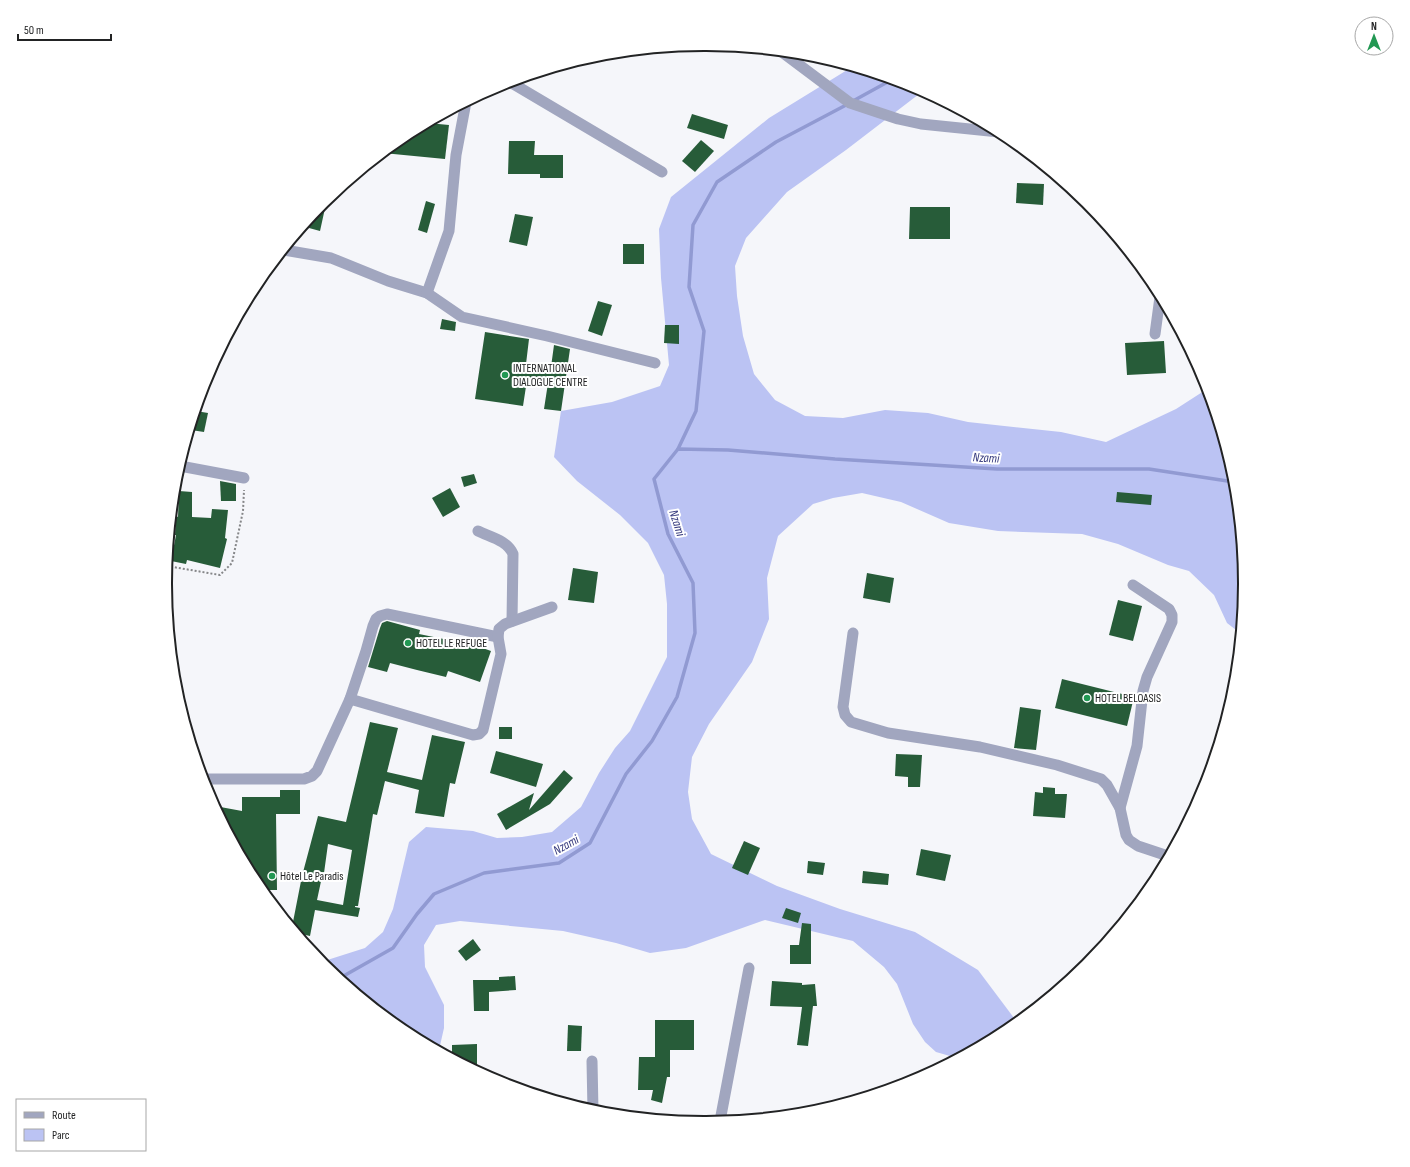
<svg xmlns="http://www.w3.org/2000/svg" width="1410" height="1167" viewBox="0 0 1410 1167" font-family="'Sofia Sans Condensed',sans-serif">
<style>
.green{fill:#bbc3f3}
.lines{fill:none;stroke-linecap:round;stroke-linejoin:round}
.stream{stroke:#919ad2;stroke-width:3.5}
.building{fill:#275c39;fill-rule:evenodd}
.path{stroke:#858688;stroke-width:2;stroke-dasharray:2 2;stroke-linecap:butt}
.minor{stroke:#a1a6bf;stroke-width:11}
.poi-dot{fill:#229853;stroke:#fff;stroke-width:1.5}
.labels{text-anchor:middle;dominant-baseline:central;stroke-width:4;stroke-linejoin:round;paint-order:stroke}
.poi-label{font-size:12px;fill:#222324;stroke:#fff;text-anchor:start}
.water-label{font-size:13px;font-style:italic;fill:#34387c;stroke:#fff}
.rim{fill:none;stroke:#222324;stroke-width:2}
</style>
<rect width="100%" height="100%" fill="#f5f6fa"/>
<path class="green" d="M852,67L912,85L923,91L846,150L787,192L746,238L735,266L737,296L743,336L754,374L775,400L805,416L843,418L885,410L928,413L968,422L1061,432L1106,442L1176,409L1207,389L1234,478L1244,584L1240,633L1227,623L1214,595L1189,571L1168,565L1118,544L1082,534L998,531L949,523L901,502L862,493L833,498L813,504L778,536L767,578L769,619L752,662L709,724L692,757L688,792L692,819L711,854L777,886L840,909L915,932L978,970L1017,1022L1005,1032L957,1058L936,1052L925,1042L913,1024L897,984L884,967L853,941L765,920L686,948L650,953L616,943L563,931L460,921L436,925L424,945L425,967L444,1005V1028L439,1050L405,1032L321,962L365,948L383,932L393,909L409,842L426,827L473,831L497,838L522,837L552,832L581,807L599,773L615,748L630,731L667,657V604L664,575L648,543L620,515L577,481L554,457L561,411L612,402L660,386L669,365L661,278L659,229L671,197L769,118Z"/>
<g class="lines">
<g class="stream">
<path d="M853,101L893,79"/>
<path d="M678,449L696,411L704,331L689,287L693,225L717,182L776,142L848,104"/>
<path d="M340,978L393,948L417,914L434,894L484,873L559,863L590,843L626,774L652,741L677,697L695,633L693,583L668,534L654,479L678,449L728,450L835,459L997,469H1149L1234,482"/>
</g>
</g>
<g class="building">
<path d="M692,114L728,125L724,139L687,128Z"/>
<path d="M428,123L449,125L445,159L383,153L405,135Z"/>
<path d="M701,140L714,151L695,172L682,161Z"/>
<path d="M509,141H535L534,155H563V178H540V174H508Z"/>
<path d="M1017,183L1044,184L1043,205L1016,203Z"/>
<path d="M327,199L320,231L309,228L311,217Z"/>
<path d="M426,201L435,204L427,233L418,230Z"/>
<path d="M910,207H950V239H909Z"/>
<path d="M515,214L533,217L527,246L509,242Z"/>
<rect x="623" y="244" width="21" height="20"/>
<path d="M598,301L612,305L602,336L588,331Z"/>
<path d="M442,319L456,322L455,331L440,329Z"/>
<path d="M665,325H679V344L664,343Z"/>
<path d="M485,332L529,339L526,364L551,367L554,345L570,349L561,411L544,409L548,383L527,380L523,406L475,399Z"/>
<path d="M1164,341L1166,373L1127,375L1125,343Z"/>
<path d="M196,411L208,413L204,432L191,430Z"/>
<path d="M474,474L477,483L464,487L461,477Z"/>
<path d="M220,481L236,484V501H221Z"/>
<path d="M450,488L460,507L443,517L432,498Z"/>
<path d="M179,491L192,492V517L211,518L212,509L228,510L225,538L227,539L220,568L187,560L186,564L171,561L176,535H175L176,516L178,517Z"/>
<path d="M1117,492L1152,495L1151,505L1116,502Z"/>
<path d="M573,568L598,572L594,603L568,600Z"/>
<path d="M867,573L894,578L890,603L863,598Z"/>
<path d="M1118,600L1142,606L1133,641L1109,635Z"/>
<path d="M387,621L420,630L419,634L463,643V641L491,651L480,682L448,671L446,677L417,670L390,663L387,672L368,667L380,628L382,623Z"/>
<path d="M1062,679L1134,697L1127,726L1055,708Z"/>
<path d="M1020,707L1041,710L1036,750L1014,748Z"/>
<path d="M370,722L398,728L387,772L422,780L432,735L465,742L455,784L450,783L444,817L415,813L419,790L385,781L377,815L373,814L358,906H355V907L360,908L358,917L315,910L310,936L297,933L292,927L302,876L318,816L346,822ZM328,844L352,850L343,905L317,900L323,872L324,873Z"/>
<rect x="499" y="727" width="13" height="12"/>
<path d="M496,751L543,764L536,787L490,773Z"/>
<path d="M896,754L922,755L920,787H908V777L895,776Z"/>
<path d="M564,770L573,778L550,804L506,830L497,814L534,793L529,810Z"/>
<path d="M1043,787L1055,788V794H1067L1065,818L1033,816L1035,792L1043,793Z"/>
<path d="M280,790H300V814H276L277,890H262L256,883L215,806L242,811V797H280Z"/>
<path d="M744,841L760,848L748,875L732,868Z"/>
<path d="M921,849L951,855L945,881L916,875Z"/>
<path d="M808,861L825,863L823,875L807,873Z"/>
<path d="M863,871L889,874L888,885L862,883Z"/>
<path d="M786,908L801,913L798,923L782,918Z"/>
<path d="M802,923L811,924V964H790V945H799Z"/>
<path d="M473,939L481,950L466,961L458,951Z"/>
<path d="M515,976L516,990L489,992V1011H474L473,980H499V977Z"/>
<path d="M772,981L802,983V985L815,984L817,1006H813L808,1046L797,1045L802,1007L770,1006Z"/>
<path d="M655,1020H694V1050H670V1077H667L662,1103L651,1100L653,1090H638L639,1057H655Z"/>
<path d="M568,1025L582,1026L581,1051H567Z"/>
<path d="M477,1044V1065H467L452,1057V1045Z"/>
</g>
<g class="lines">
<path class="path" d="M167,566L220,575L232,563L243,511L244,490"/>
<g class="minor">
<path d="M782,52L850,103L898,119L921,124L999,132"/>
<path d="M510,82L662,172"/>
<path d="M284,250L331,258L388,281L427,293L449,231L456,155L466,102"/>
<path d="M427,293L462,317L547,336L655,363"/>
<path d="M1155,334L1160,297"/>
<path d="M180,466L244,478"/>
<path d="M478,531C490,537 507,540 513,554L512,621"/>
<path d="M853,633L843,707L845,715L851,722L888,733L980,747L1057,765L1101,779L1107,785L1120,808L1126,835L1129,840L1138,846L1168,856"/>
<path d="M350,699L366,651L373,626L376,619L380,616L387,614L498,637"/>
<path d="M203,779H304L312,776L317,771L350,699L473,735L479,734L483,730L501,654L498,637L499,629L505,624L552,607"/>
<path d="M1120,808L1137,746L1143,691L1147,677L1172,622V615L1169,609L1133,585"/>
<path d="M592,1061L593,1111"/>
<path d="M720,1121L749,968"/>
</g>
</g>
<g class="poi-dot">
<circle cx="505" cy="375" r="4"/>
<circle cx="408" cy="643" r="4"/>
<circle cx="1087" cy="698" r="4"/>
<circle cx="272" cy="876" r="4"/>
</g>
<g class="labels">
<g class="poi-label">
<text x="513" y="368">INTERNATIONAL<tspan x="513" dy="14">DIALOGUE CENTRE</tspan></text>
<text x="416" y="643">HOTEL LE REFUGE</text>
<text x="1095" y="698">HOTEL BELOASIS</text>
<text x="280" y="876">Hôtel Le Paradis</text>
</g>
<g class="water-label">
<text transform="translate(986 458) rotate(3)">Nzami</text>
<text transform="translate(677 523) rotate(72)">Nzami</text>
<text transform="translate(566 845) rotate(-29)">Nzami</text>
</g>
</g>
<path d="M0 0H1410V1167H0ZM704 51H706A532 532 0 0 1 1238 583V584A532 532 0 0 1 706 1116H704A532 532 0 0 1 172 584V583A532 532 0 0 1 704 51Z" fill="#fff" fill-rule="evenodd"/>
<path class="rim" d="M704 51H706A532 532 0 0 1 1238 583V584A532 532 0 0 1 706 1116H704A532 532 0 0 1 172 584V583A532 532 0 0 1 704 51Z"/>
<rect x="16" y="1099" width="130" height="52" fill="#ffffff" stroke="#a7a7a7"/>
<rect x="24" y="1112" width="20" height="6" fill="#a1a6bf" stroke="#a7a7a7"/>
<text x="52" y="1119" font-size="12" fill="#222324">Route</text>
<rect x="24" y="1129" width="20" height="12" fill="#bbc3f3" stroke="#a7a7a7"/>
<text x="52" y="1139" font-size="12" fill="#222324">Parc</text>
<g transform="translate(1374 36)"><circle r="19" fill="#ffffff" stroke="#a7a7a7"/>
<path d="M0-3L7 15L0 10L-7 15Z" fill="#229853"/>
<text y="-6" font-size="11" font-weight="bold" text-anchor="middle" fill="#222324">N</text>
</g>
<path d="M18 34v6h93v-6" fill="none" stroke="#222324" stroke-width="2"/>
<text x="24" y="34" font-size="12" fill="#222324" stroke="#ffffff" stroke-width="3" paint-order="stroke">50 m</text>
</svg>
